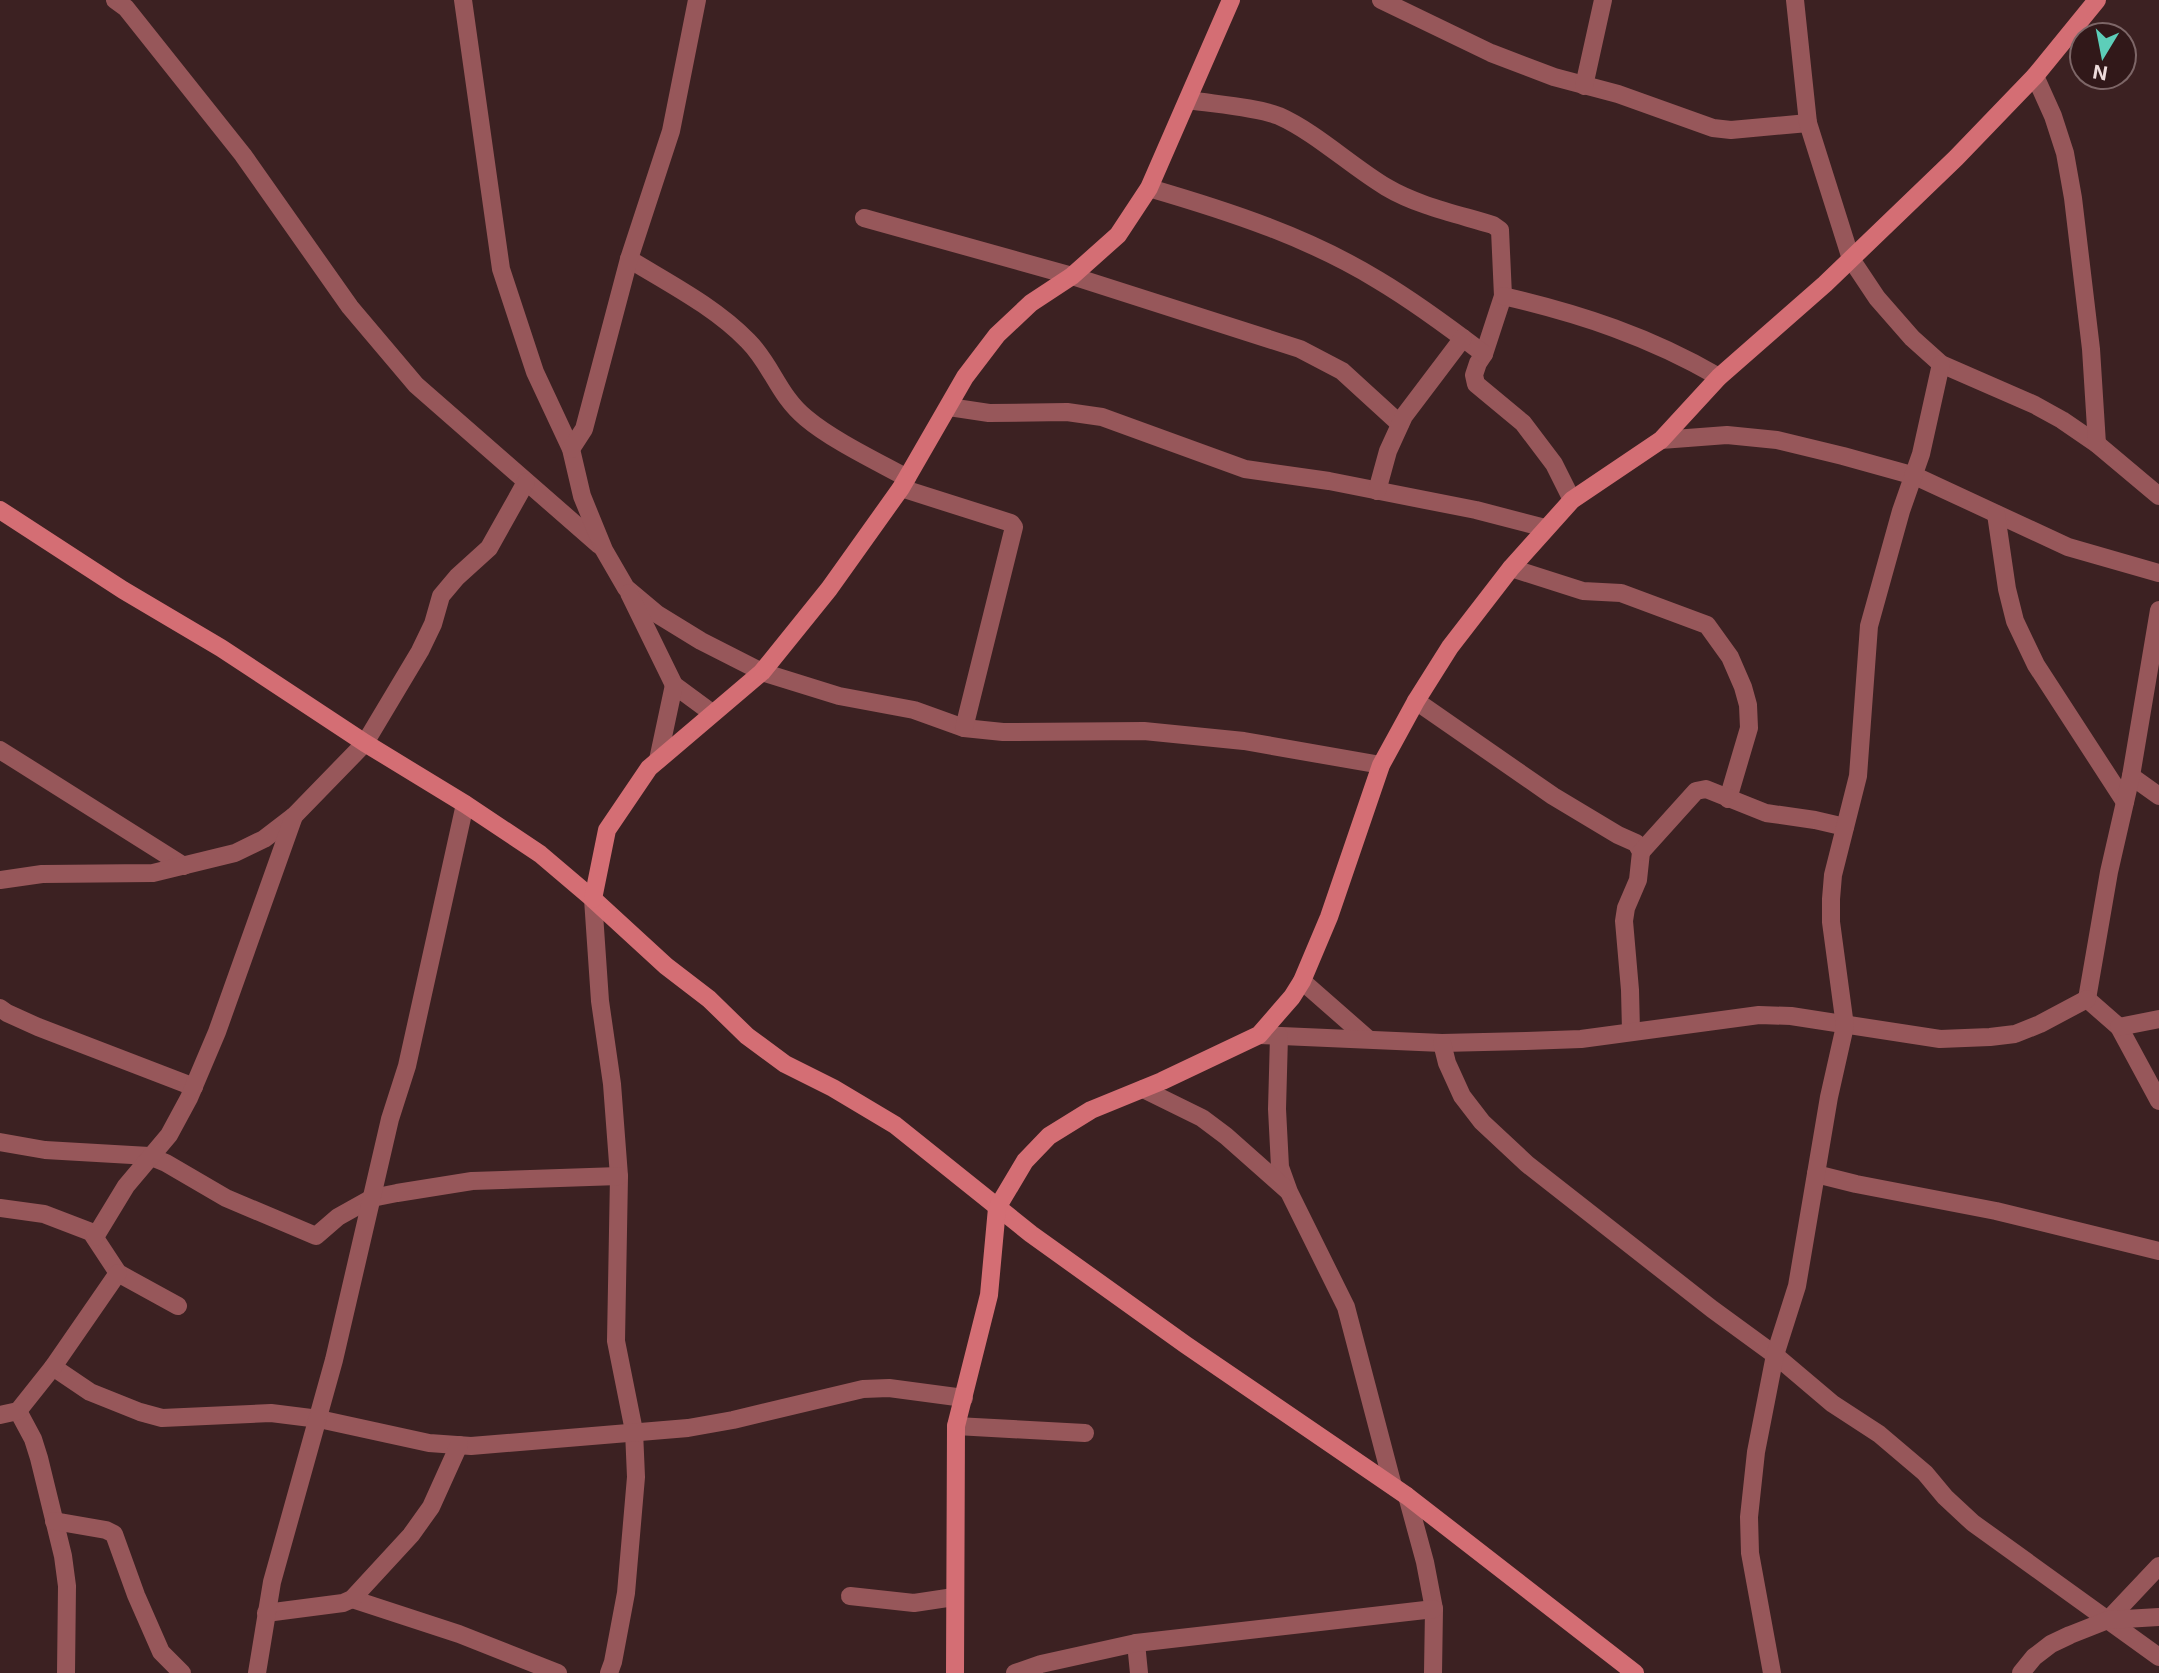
<svg xmlns="http://www.w3.org/2000/svg" width="2159" height="1673" viewBox="0 0 2159 1673" font-family="Inter,sans-serif">
<style>
.lines{fill:none;stroke-linecap:round;stroke-linejoin:round}
.street{stroke:#97575a;stroke-width:18}
.secondary{stroke:#d46e74;stroke-width:18}
</style>
<rect width="100%" height="100%" fill="#3c2122"/>
<g class="lines">
<g class="street">
<path d="M115,0L126,8L243,155L350,307L416,385L599,545"/>
<path d="M463,0L501,269L535,372L571,449L582,496L604,550L626,588L657,614L701,641L762,672L839,696L914,710L964,728L1003,732L1144,731L1244,741L1381,765"/>
<path d="M1381,0L1491,53L1554,77L1618,94L1713,128L1731,130L1808,123"/>
<path d="M1795,0L1808,123L1851,259L1877,298L1912,338L1941,364L2035,405L2062,420L2097,444L2159,496"/>
<path d="M2035,76L2053,116L2065,153L2073,198L2091,349L2097,444"/>
<path d="M1584,86L1603,0"/>
<path d="M1189,100C1213,104 1257,107 1279,116C1315,132 1351,166 1386,187C1418,206 1457,214 1493,225L1500,230L1503,296L1484,354L1478,363L1474,375L1476,384L1523,423L1554,464L1572,500"/>
<path d="M1149,188C1228,211 1308,237 1378,280C1415,302 1450,328 1484,354"/>
<path d="M864,218L1072,276L1300,349L1342,371L1400,424"/>
<path d="M629,259C670,284 715,307 748,341C772,365 778,395 806,418C832,440 876,461 907,478"/>
<path d="M1503,296C1581,314 1650,337 1719,377"/>
<path d="M949,407L989,413L1067,412L1102,417L1245,469L1329,481L1476,510L1545,528"/>
<path d="M1661,440L1727,435L1777,440L1843,456L1915,476L2068,547L2159,573"/>
<path d="M571,449L584,429L629,259L671,131L697,0"/>
<path d="M901,488L1011,523L1014,527L964,728"/>
<path d="M1377,491L1388,451L1404,416L1463,338"/>
<path d="M1996,514L2007,589L2015,621L2036,665L2125,802"/>
<path d="M1511,568L1583,591L1621,593L1707,625L1730,657L1743,687L1748,705L1749,728L1728,799"/>
<path d="M629,593L674,685L712,713"/>
<path d="M1416,701L1553,796L1618,835L1636,843L1641,852L1638,880L1626,908L1624,921L1630,990L1631,1031"/>
<path d="M0,750L184,866"/>
<path d="M658,760L674,685"/>
<path d="M2131,776L2159,796"/>
<path d="M1641,852L1696,791L1706,789L1766,813L1815,820L1845,827"/>
<path d="M0,880L42,874L153,873L235,853L264,839L294,816L365,743L420,651L433,624L441,596L457,577L489,548L526,482"/>
<path d="M593,899L600,1001L612,1084L619,1176L616,1341L634,1431L636,1477L626,1593L613,1662L609,1673"/>
<path d="M1302,981L1367,1038"/>
<path d="M2087,999L2109,872L2131,776L2159,610"/>
<path d="M2087,999L2119,1027L2159,1101"/>
<path d="M0,1008L7,1013L38,1027L194,1087"/>
<path d="M2119,1027L2159,1019"/>
<path d="M1259,1035L1442,1043L1526,1041L1581,1039L1759,1015L1791,1016L1940,1039L1990,1037L2015,1034L2040,1024L2087,999"/>
<path d="M1279,1036L1277,1109L1280,1167L1289,1192L1346,1307L1393,1486"/>
<path d="M1442,1043L1447,1063L1462,1096L1482,1122L1527,1164L1712,1309L1775,1355L1833,1404L1879,1434L1925,1473L1945,1497L1973,1523L2159,1657"/>
<path d="M1143,1089L1202,1118L1226,1136L1287,1190"/>
<path d="M0,1142L45,1150L149,1156L166,1163L226,1198L316,1236L338,1217L372,1198L397,1193L472,1181L619,1176"/>
<path d="M1816,1174L1856,1184L1996,1211L2159,1251"/>
<path d="M0,1208L44,1214L91,1232L118,1273L178,1306"/>
<path d="M95,1237L126,1186L169,1135L189,1098L217,1032L294,816"/>
<path d="M53,1367L90,1392L140,1412L162,1418L271,1413L319,1419L429,1443L471,1446L688,1428L733,1420L863,1389L889,1388L964,1398"/>
<path d="M18,1411L33,1439L39,1458L63,1556L67,1586L66,1673"/>
<path d="M0,1415L18,1411L53,1367L118,1273"/>
<path d="M956,1426L1085,1433"/>
<path d="M1407,1496L1425,1562L1434,1609L1433,1673"/>
<path d="M54,1521L106,1530L114,1534L136,1595L161,1652L182,1673"/>
<path d="M850,1596L914,1603L954,1597"/>
<path d="M352,1599L459,1634L558,1673"/>
<path d="M266,1613L343,1603L352,1599L411,1535L431,1507L459,1445"/>
<path d="M2108,1620L2159,1566"/>
<path d="M1136,1643L1139,1673"/>
<path d="M257,1673L272,1582L334,1360L390,1119L407,1066L465,804"/>
<path d="M1015,1673L1041,1664L1136,1643L1434,1609"/>
<path d="M1772,1673L1750,1553L1749,1517L1756,1452L1775,1355L1797,1286L1829,1097L1845,1026L1831,922V899L1833,875L1858,776L1869,626L1901,511L1921,454L1941,364"/>
<path d="M2021,1673L2034,1657L2051,1644L2070,1635L2108,1620L2159,1617"/>
</g>
<g class="secondary">
<path d="M0,510L123,590L221,648L365,743L465,804L540,854L593,899L666,966L709,999L747,1036L785,1064L833,1088L895,1125L1031,1234L1186,1345L1407,1496L1635,1673"/>
<path d="M593,899L607,830L649,768L762,672L829,589L901,488L965,377L997,335L1031,303L1072,276L1118,235L1149,188L1231,0"/>
<path d="M955,1673L956,1426L989,1295L997,1208L1025,1161L1049,1136L1091,1110L1162,1081L1259,1035L1292,997L1302,981L1329,917L1381,765L1416,701L1450,647L1511,568L1572,500L1661,440L1719,377L1825,284L1956,158L2035,76L2097,0"/>
</g>
</g>
<g transform="translate(2103 56) rotate(190)"><circle r="33" fill="#311819" stroke="#7d6667" stroke-width="2"/>
<path d="M0-5L12 26L0 18L-12 26Z" fill="#5dceb9"/>
<text y="-10" font-size="19" font-weight="bold" text-anchor="middle" fill="#eedcdc">N</text>
</g>
</svg>
